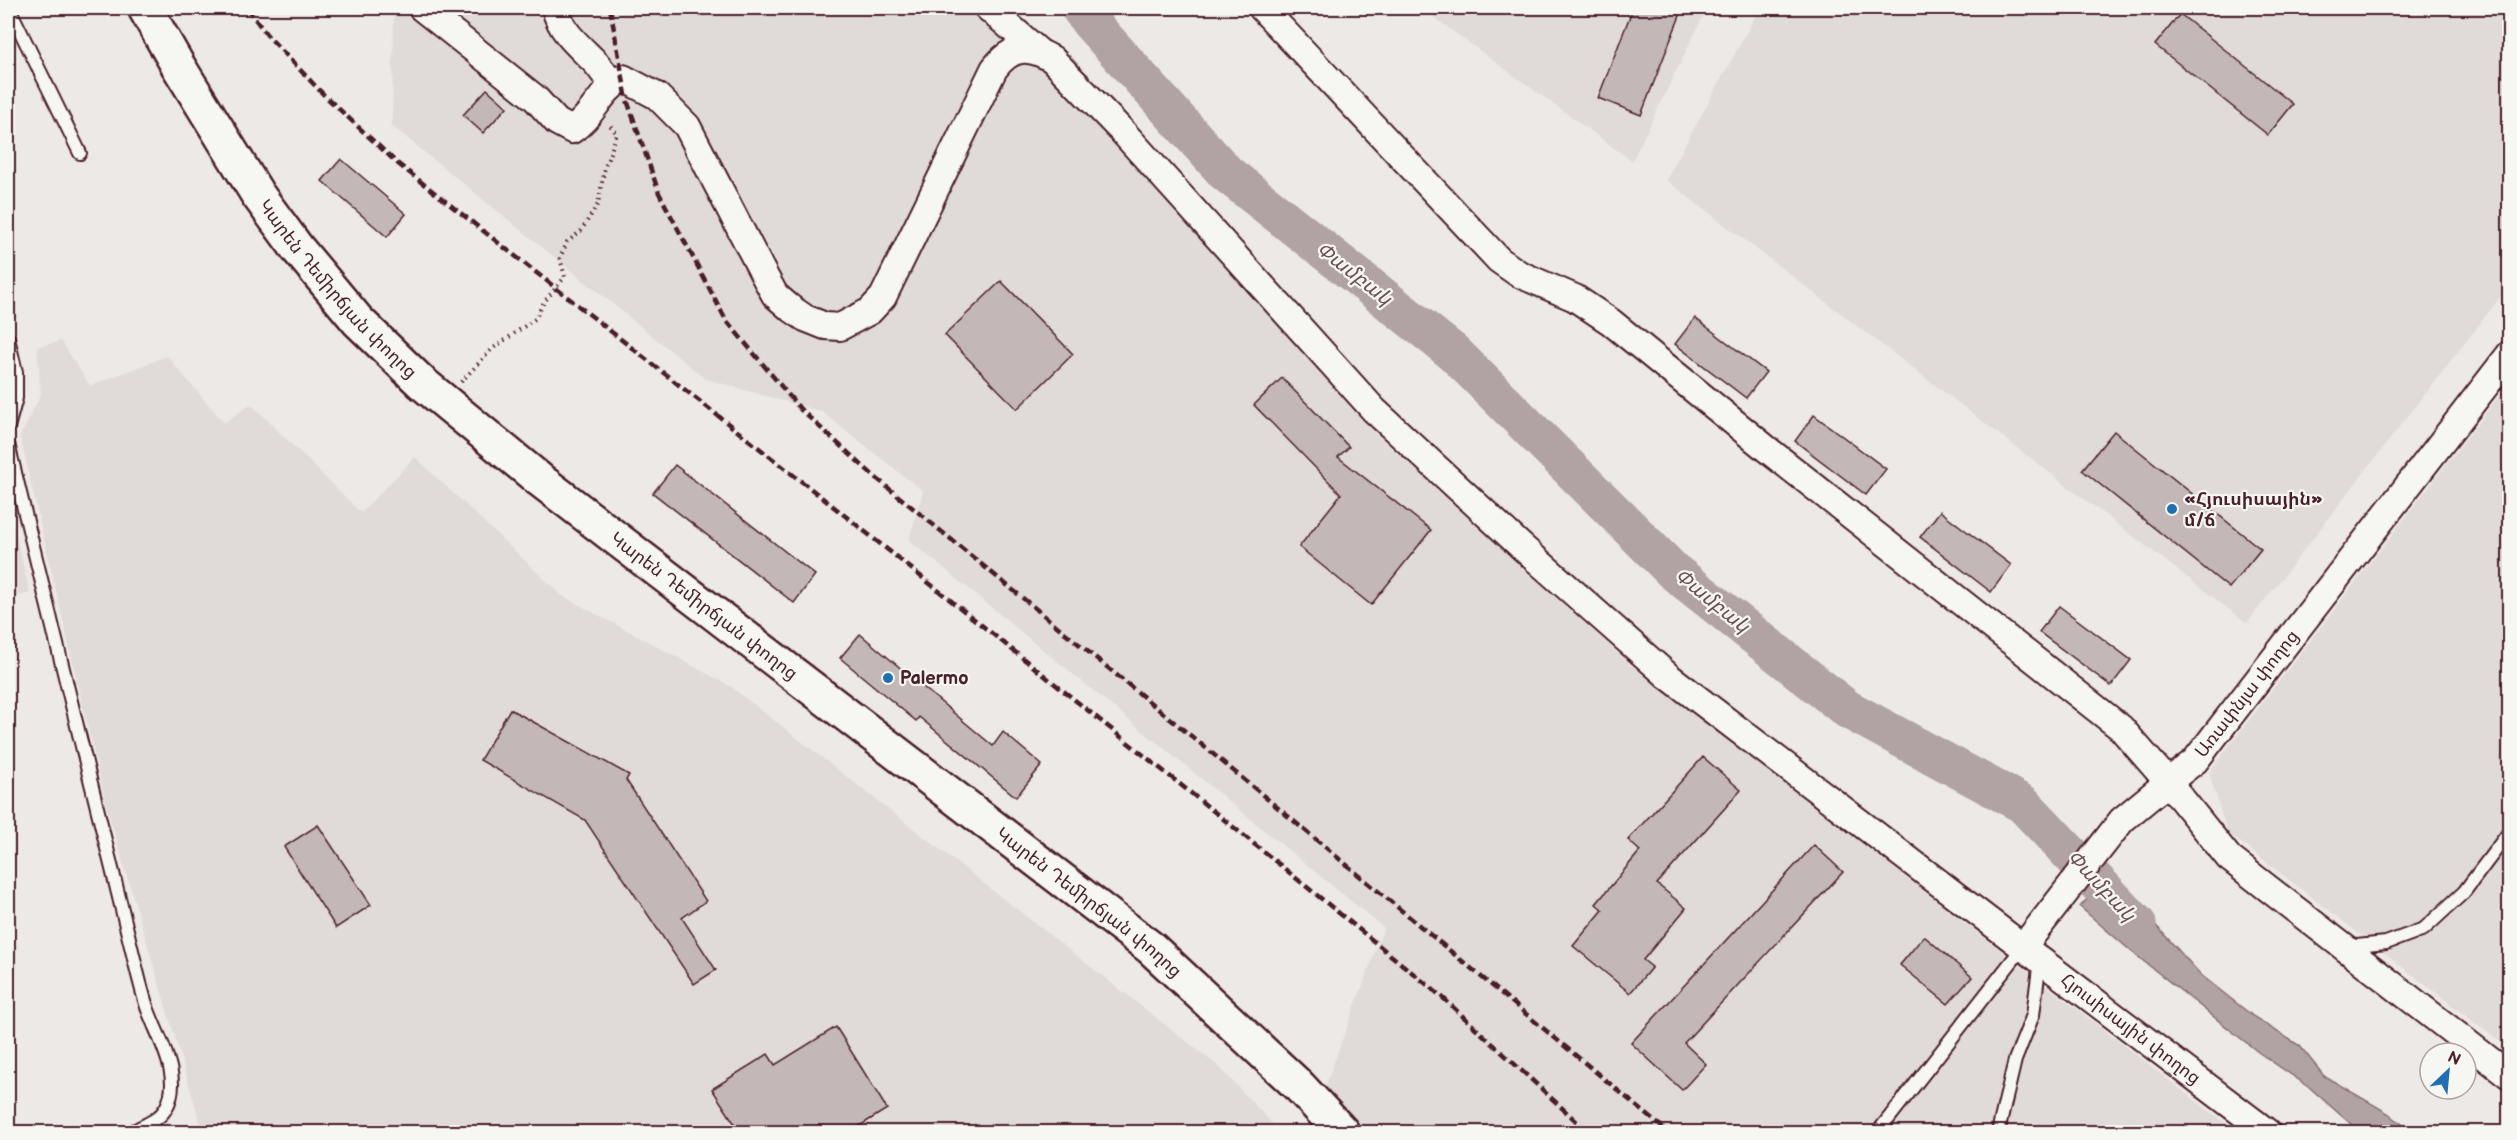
<svg xmlns="http://www.w3.org/2000/svg" width="2517" height="1140" viewBox="0 0 2517 1140" font-family="'Balsamiq Sans','Noto Sans Armenian',sans-serif">
<style>
.built{fill:#e0dad8}
.water{fill:#b1a2a3;stroke:#886e73;stroke-width:1.5}
.lines{fill:none;stroke-linecap:round;stroke-linejoin:round}
.river{stroke:#b1a2a3;stroke-width:39}
.building{fill:#c4b7b7;stroke:#4a1f2b;stroke-width:1.5}
.lane-casing{stroke:#4a1f2b;stroke-width:16}
.street-casing{stroke:#4a1f2b;stroke-width:30}
.secondary-casing{stroke:#4a1f2b;stroke-width:38}
.path{stroke:#4a1f2b;stroke-width:4;stroke-dasharray:1.5 4.5;stroke-linecap:butt}
.lane{stroke:#f6f6f2;stroke-width:12}
.street{stroke:#f6f6f2;stroke-width:26}
.secondary{stroke:#f6f6f2;stroke-width:33}
.rail{stroke:#4a1f2b;stroke-width:4.5;stroke-dasharray:9 4.5;stroke-linecap:butt}
.poi-dot{fill:#1f6fb2;stroke:#f6f6f2;stroke-width:2}
.labels{text-anchor:middle;dominant-baseline:central;stroke-width:4.5;stroke-linejoin:round;paint-order:stroke}
.street-label{font-size:18px;fill:#4a1f2b;stroke:#f6f6f2}
.poi-label{font-size:18px;font-weight:bold;fill:#4a1f2b;stroke:#f6f6f2;text-anchor:start}
.water-label{font-size:20px;font-style:italic;fill:#6e4d55;stroke:#f6f6f2}
</style>
<rect width="100%" height="100%" fill="#ece9e6"/>
<filter id="ink" filterUnits="userSpaceOnUse"><feTurbulence type="fractalNoise" baseFrequency=".0167" numOctaves="2"/><feDisplacementMap in="SourceGraphic" scale="12" xChannelSelector="R" yChannelSelector="G"/><feConvolveMatrix kernelMatrix="1 2 1 2 8 2 1 2 1" color-interpolation-filters="sRGB"/></filter>
<g filter="url(#ink)">
<g class="built">
<path d="M394,8H1017L1048,67L1376,434L1631,665L2236,1132H1356L1322,1095L1384,928L909,540L923,491L822,412L706,379L392,126Z"/>
<path d="M1421,8H1707L1632,161Z"/>
<path d="M1760,8H2509V286L2247,623L1666,180Z"/>
<path d="M61,341L90,386L167,356L224,423L251,404L361,513L415,457L561,595L730,686L1218,1066L1280,1132H203L107,808L20,437L41,394L37,347Z"/>
<path d="M2509,383V1049L2227,832L2209,772Z"/>
<path d="M8,505L30,593L8,599Z"/>
</g>
<path class="water" d="M2109,874L2201,975L2254,1017L2300,1046L2324,1076L2388,1113L2412,1132H2360L2309,1087L2258,1052L2132,952L2080,907Z"/>
<g class="lines">
<path class="river" d="M1080,8L1090,22L1226,173L1454,353L1673,571L1847,709L2023,804L2137,924"/>
</g>
<g class="building">
<path d="M1633,8H1683L1641,115L1598,98Z"/>
<path d="M2180,14L2293,104L2268,135L2155,45Z"/>
<path d="M487,89L507,107L483,133L463,115Z"/>
<path d="M341,159L406,214L387,237L322,181Z"/>
<path d="M1001,281L1073,354L1017,409L945,335Z"/>
<path d="M1695,318L1766,372L1746,398L1675,344Z"/>
<path d="M1282,378L1349,447L1338,457L1431,530L1371,605L1299,547L1341,494L1254,405Z"/>
<path d="M1814,415L1886,469L1866,495L1795,441Z"/>
<path d="M2114,431L2261,549L2229,588L2082,470Z"/>
<path d="M675,465L815,575L794,603L653,493Z"/>
<path d="M1940,511L2011,565L1991,592L1920,537Z"/>
<path d="M2059,606L2131,660L2111,686L2039,632Z"/>
<path d="M860,634L993,746L1003,732L1042,765L1016,797L919,717L916,721L840,658Z"/>
<path d="M510,709L629,775L626,780L706,901L682,918L716,970L694,984L585,820L480,760Z"/>
<path d="M1703,757L1741,790L1657,884L1686,908L1643,960L1652,967L1630,993L1573,946L1603,910L1596,904L1640,851L1628,840Z"/>
<path d="M318,825L371,905L336,928L284,847Z"/>
<path d="M1814,845L1843,872L1684,1043L1706,1064L1682,1090L1631,1043Z"/>
<path d="M1924,936L1972,977L1948,1004L1900,965Z"/>
<path d="M836,1027L887,1109L850,1132H740L712,1089L768,1054L775,1065Z"/>
</g>
<g class="lines">
<g class="lane-casing">
<g id="lane">
<path d="M9,8L80,153"/>
<path d="M8,338L16,372V398L8,427"/>
<path d="M8,444L137,971C140,983 143,995 147,1007C157,1037 184,1076 166,1108C159,1121 143,1125 132,1132"/>
<path d="M2347,947L2386,943L2424,929L2464,892L2510,831"/>
<path d="M1878,1132L2023,947"/>
<path d="M1998,1132L2015,1060L2033,1015L2040,960"/>
</g>
</g>
<g class="street-casing">
<g id="street">
<path d="M422,8L535,98L557,122L572,130C593,116 601,90 623,78L657,96L687,126L764,275L775,295L789,307L805,318L825,326L840,327L870,311L883,297L994,69C1011,46 1028,45 1052,59L1122,131L1374,410L1522,547L1668,676L2023,947"/>
<path d="M555,8C561,32 577,44 594,61C601,68 606,77 612,84"/>
<path d="M988,8L1038,51"/>
<path id="s1" d="M1262,8L1499,260L1519,274L1575,298L1611,322L1768,450L2121,728L2168,782L2122,820L2023,947L2267,1132"/>
<path d="M2510,354L2195,761L2168,782L2229,858L2510,1076"/>
</g>
</g>
<g class="secondary-casing">
<g id="secondary">
<path id="s2" d="M145,8L177,64L258,195L297,248L358,321L421,382L540,480L1151,948L1300,1087L1342,1132"/>
</g>
</g>
<path class="path" d="M461,382L492,349L535,319L544,302L565,277L560,258L567,242L581,231L598,204L605,167L617,134L609,124"/>
<use href="#lane" class="lane"/>
<use href="#street" class="street"/>
<use href="#secondary" class="secondary"/>
<g class="rail">
<path d="M247,8L267,35L324,95L397,163L853,522L1232,826L1441,996L1588,1132"/>
<path d="M610,8L627,100L659,193L726,320L801,410L875,477L1218,758L1668,1132"/>
</g>
</g>
</g>
<g class="poi-dot">
<circle cx="2172" cy="509" r="6"/>
<circle cx="888" cy="678" r="6"/>
</g>
<g class="labels">
<g class="street-label">
<text stroke="none"><textPath href="#s2" startOffset="342">Կարեն Դեմիրճյան փողոց</textPath></text>
<text stroke="none"><textPath href="#s2" startOffset="828">Կարեն Դեմիրճյան փողոց</textPath></text>
<text transform="translate(2247 694) rotate(-52)">Առափնյա փողոց</text>
<text stroke="none"><textPath href="#s2" startOffset="1314">Կարեն Դեմիրճյան փողոց</textPath></text>
<text stroke="none"><textPath href="#s1" startOffset="1554">Հյուսիսային փողոց</textPath></text>
</g>
<g class="poi-label">
<text x="2184" y="499">«Հյուսիսային»<tspan x="2184" dy="21">մ/ճ</tspan></text>
<text x="900" y="678">Palermo</text>
</g>
<g class="water-label">
<text transform="translate(1354 274) rotate(38)">Փամբակ</text>
<text transform="translate(1712 601) rotate(39)">Փամբակ</text>
<text transform="translate(2101 886) rotate(47)">Փամբակ</text>
</g>
</g>
<rect width="2517" height="1140" fill="none" stroke="#f6f6f2" stroke-width="30"/>
<rect x="15" y="15" width="2487" height="1110" fill="none" stroke="#4a1f2b" stroke-width="2" filter="url(#ink)"/>
<g transform="translate(2448 1071) rotate(26)"><circle r="28" fill="#f6f6f2" stroke="#b1a0a2" stroke-width="1.5"/>
<path d="M0-4.5L10 22L0 15L-10 22Z" fill="#1f6fb2"/>
<text y="-9" font-size="16" font-weight="bold" text-anchor="middle" fill="#4a1f2b">N</text>
</g>
</svg>
